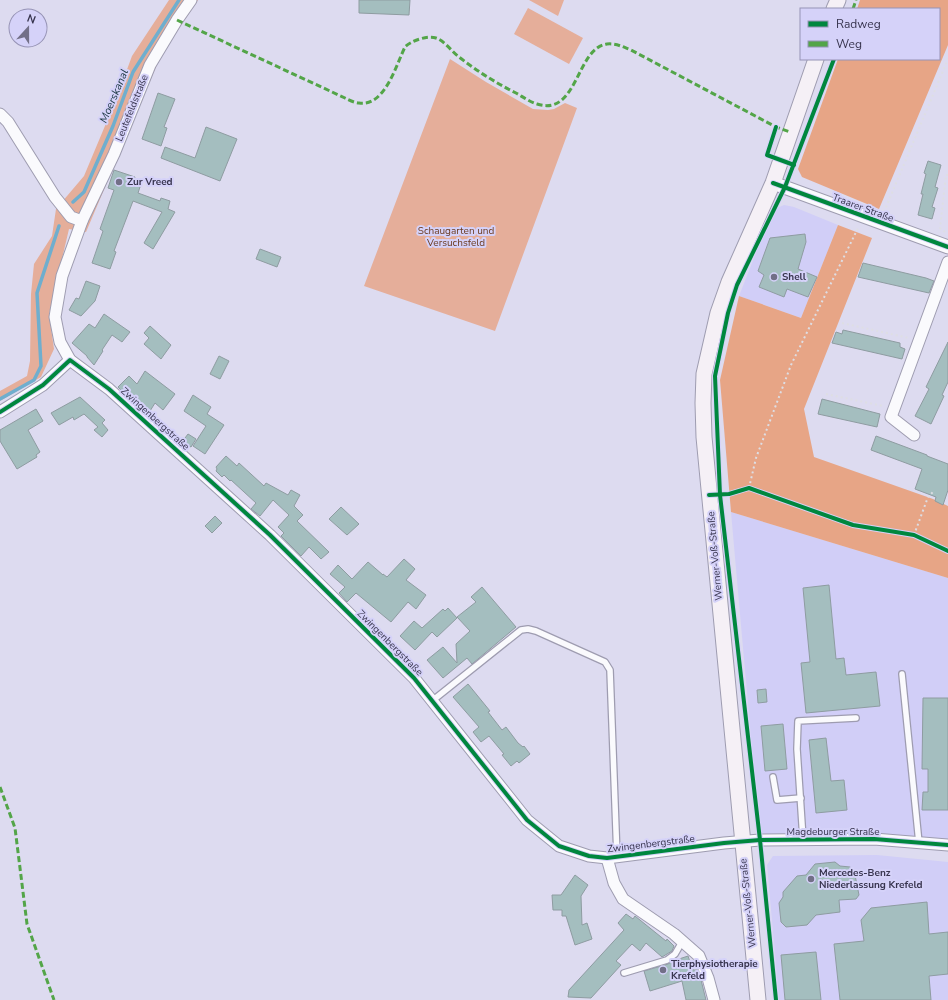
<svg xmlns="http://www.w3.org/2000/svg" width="948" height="1000" viewBox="0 0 948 1000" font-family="'Nunito Sans',sans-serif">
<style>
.built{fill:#d1cef7}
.green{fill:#e5ae9a}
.forest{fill:#e7a586}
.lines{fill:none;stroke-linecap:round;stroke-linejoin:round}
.stream{stroke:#6faece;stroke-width:3.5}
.building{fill:#a4bebf;stroke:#8e9ca1}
.service-casing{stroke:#9e9cb0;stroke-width:8}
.minor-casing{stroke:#9e9cb0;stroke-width:13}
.tertiary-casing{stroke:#9e9cb0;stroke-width:15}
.secondary-casing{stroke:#9e9cb0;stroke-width:17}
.path{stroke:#dedee4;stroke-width:2;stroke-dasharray:2 3;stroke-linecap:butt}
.service{stroke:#fafafd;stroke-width:5.5}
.minor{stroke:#fafafd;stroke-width:11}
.tertiary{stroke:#fafafd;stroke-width:13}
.secondary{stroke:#f5f0f6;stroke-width:15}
.quiet{stroke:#53a548;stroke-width:3;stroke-dasharray:6 3;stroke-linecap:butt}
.cycleway-casing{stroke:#d5d2f9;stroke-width:6}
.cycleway{stroke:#00873e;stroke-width:4}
.poi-dot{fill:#726f87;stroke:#d5d2f9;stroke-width:1.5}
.labels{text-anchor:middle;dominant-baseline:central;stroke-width:4;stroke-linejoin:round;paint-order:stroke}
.street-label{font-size:10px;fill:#38354f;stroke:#d5d2f9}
.poi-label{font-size:10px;font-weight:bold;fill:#38354f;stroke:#d5d2f9;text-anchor:start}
.park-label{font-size:10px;fill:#6a3a1f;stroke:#d5d2f9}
.water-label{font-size:11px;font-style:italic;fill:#1b3642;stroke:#d5d2f9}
</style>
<rect width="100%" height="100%" fill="#dddbf0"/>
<g class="built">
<path d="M784,205L794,207L838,225L801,318L739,296L764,232L777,208Z"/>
<path d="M731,512L948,578V845L760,840Z"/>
<path d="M877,855L948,862V1000H779L767,865L773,856Z"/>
</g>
<g class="green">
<path d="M169,0H198L161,55L86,232L69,229L49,314L54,349L41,377L0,401V391L27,376L30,361L31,294L34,264L52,236L56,209L84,176L115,102L132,56Z"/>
<path d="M529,0H564L558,16Z"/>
<path d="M528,8L583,38L569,64L514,34Z"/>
<path d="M450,59L486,82L533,109L548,110L554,109L565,103L577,108L495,331L364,286Z"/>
</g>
<g class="forest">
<path d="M860,0H948V45L879,209L802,177L798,169L838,59H939V9H857Z"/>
<path d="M838,225L872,238L804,409L814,457L933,499L948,506V578L731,512L720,380L739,296L801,318Z"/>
</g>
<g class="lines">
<g class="stream">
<path d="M73,202L84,192L113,126L133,72L179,0"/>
<path d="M0,399L34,380L41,366L37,293L59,226"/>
</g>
</g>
<g class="building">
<path d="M359,0H410L409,15L359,13Z"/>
<path d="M158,93L175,99L164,127L167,128L161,146L142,139Z"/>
<path d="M206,127L237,139L220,181L161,158L165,147L195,158Z"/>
<path d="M928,161L941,165L935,187L938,188L932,207L935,208L932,219L918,215L923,194H921L926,174L924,173Z"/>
<path d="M114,170L135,177L132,184L140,187L138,193L160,201L161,198L170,201L168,209L175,212L153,249L144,243L162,212L133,201L114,251L116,252L110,269L92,263L103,231L100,229L114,190L108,188Z"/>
<path d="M805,234L806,242L798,269L817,277L808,297L787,289L784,297L759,287L764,275L758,271L770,238Z"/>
<path d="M260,249L281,257L277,267L256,259Z"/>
<path d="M863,263L926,278L934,281L929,293L858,277Z"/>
<path d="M86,281L100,286L95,301L81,316L69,310L76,298L79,299Z"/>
<path d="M104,314L130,332L122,342L112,335L102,350L103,351L94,365L87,357V356L72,343L89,324L95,328Z"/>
<path d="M150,326L171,345L161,359L144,344L149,338L144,333Z"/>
<path d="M843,330L900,343V347L905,349L902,359L832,343L836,332L842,334Z"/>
<path d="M948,342V382L942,395L944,396L931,424L915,416L929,389L926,387Z"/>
<path d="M219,356L229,361L220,379L210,374Z"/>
<path d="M145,371L175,394L163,410L155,403L150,411L132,397L130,399L118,387L129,376L137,384Z"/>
<path d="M193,395L211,407L207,414L224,425L205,454L193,446L206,426L184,411Z"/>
<path d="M80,397L105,420L102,423L108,430L102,437L94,430L98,427L84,414L74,420L73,417L59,425L51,413Z"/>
<path d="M822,399L880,414L877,427L818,414Z"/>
<path d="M36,409L43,421L28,430L40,452L36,455L37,457L17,469L0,441V430Z"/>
<path d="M188,434L196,439L191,447L182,442Z"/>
<path d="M876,436L927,455V456L948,464V490L943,505L935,501L936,497L915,489L922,469L871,450Z"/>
<path d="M226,456L237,466L239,463L264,486L266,483L288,495L291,490L300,495L294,506L303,515L297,521L329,552L321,559L309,547L301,556L281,536L284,533L278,527L289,515L273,500L260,516L251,509L256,503L231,480L230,481L224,475L222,477L216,471L217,469L216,467Z"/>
<path d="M341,507L359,524L347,535L329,519Z"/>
<path d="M215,516L222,523L212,533L205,526Z"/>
<path d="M404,559L415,569L406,580L426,595L416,609L408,602L391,622L356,593L347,602L339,593L345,587L330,574L338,565L352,579L368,562L383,575V574L387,577Z"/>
<path d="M829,585L836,659L844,658L846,675L876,672L880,706L806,713L801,663L810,662L803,588Z"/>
<path d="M482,587L516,627L472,664L467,658L443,678L427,660L443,647L457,663L456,644L470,631L457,617L476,602L471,597Z"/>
<path d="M448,608L457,618L437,637L432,632L415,650L400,636L414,621L422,628L443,609L445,611Z"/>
<path d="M468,684L490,711L488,712L502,730L506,727L518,743L523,747L524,746L530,754L519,763L517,761L511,766L502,755L504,754L489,736L481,742L473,732L479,727L453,697Z"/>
<path d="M766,689L767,702L758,703L757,690Z"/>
<path d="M923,698H948V810H922L923,792H928V769H922Z"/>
<path d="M783,724L787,769L765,771L761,726Z"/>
<path d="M826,738L831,781L844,780L847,810L816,813L809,740Z"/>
<path d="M835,862L840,866L850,867L854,870L859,895L856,899L839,900L840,912L816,915L807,925L786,927L781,922L779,903L783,897V892L797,876L806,875L815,864Z"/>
<path d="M575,875L588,885L581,896L582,925L587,923L592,939L575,945L566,916H562V910H553L552,895H561Z"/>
<path d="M927,902L929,934L948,932V974L929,976L931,1000H840L834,944L864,941L861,920L871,908Z"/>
<path d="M626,914L633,919L635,916L666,941L667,939L674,946L672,951L662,957L646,943L640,951L632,944L616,961L621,965L591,998L568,997L569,990L624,930L618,923Z"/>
<path d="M816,952L821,1000H785L781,955Z"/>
<path d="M688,956L693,970H697L701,980L706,1000H686L682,981L650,991L644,971L668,964L673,961Z"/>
</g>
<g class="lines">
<g class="service-casing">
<g id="service">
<path d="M902,674L919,843"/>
<path d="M432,701L521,630L528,629L536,631L605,662L610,670L617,857"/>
<path d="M773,777L777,800L801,798"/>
<path d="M803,839L797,749L798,721L856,718"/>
<path d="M624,973L667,960L675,954L682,942"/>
</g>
</g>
<g class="minor-casing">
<g id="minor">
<path d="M191,0L177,20L150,65L114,154L82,221L62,276L55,317L60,342L70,360L109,389L270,535L414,678L527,820L559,846L589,856L607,858L724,843L760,840L874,839L948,845"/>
<path d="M0,114L8,122L55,197L71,217L82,221"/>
<path d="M0,412L43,385L70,360"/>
<path d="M914,435L891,417L948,262"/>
<path d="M607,858L614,883L623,899L674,934L699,956L708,978L714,1000"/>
</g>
</g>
<g class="tertiary-casing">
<path id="tertiary" d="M773,183L948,247"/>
</g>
<g class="secondary-casing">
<g id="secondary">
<path d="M834,9L838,0"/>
<path d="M758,1000L704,437L703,403L704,374L718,313L729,282L773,183L816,59"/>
</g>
</g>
<g class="path">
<path d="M884,212L948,59"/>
<path d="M945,232L940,228L946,175H948"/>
<path d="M842,323L909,338"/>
<path d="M826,394L883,406"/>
<path d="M749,488L756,458L791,365L859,226"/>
<path d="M914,535L928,497L933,492"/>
</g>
<use href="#service" class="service"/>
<use href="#minor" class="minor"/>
<use href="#tertiary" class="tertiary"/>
<use href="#secondary" class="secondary"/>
<g class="quiet">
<path d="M853,9L856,0"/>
<path d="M177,20L345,98C349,100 355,103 359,103C385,107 396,65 405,47C411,41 427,35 436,38C445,41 452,52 459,57C477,71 496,83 516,93C523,97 530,102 537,104C578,117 576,48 607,44C616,43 623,47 631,50L776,127L790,132"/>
<path d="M0,787L15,828L27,924L54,1000"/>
</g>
<g class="cycleway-casing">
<g id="cycleway">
<path d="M776,127L767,155L794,165"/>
<path d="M773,183L948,247"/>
<path d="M0,412L43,385L70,360L109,389L270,535L414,678L527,820L559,846L589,856L607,858L724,843L760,840L874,839L948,845"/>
<path d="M709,495L729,494L749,488L853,525L914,535L948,551"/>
<path d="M776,1000L760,840L720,495L715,376L728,313L737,285L785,187L834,59"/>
</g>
</g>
<use href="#cycleway" class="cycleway"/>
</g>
<g class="poi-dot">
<circle cx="119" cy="182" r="4"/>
<circle cx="774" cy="277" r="4"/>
<circle cx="811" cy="879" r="4"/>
<circle cx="663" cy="970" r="4"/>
</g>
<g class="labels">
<g class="street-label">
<text transform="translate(132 108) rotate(-68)">Leutefeldstraße</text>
<text transform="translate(863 208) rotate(20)">Traarer Straße</text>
<text transform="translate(155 419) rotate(42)">Zwingenbergstraße</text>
<text transform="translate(715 556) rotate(-95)">Werner-Voß-Straße</text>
<text transform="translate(390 643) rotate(45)">Zwingenbergstraße</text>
<text x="833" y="832">Magdeburger Straße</text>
<text transform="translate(651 844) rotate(-7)">Zwingenbergstraße</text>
<text transform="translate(748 903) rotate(-96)">Werner-Voß-Straße</text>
</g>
<g class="poi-label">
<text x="127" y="182">Zur Vreed</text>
<text x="782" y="277">Shell</text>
<text x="819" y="873">Mercedes-Benz<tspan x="819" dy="12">Niederlassung Krefeld</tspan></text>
<text x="671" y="964">Tierphysiotherapie<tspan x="671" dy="12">Krefeld</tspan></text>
</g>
<g class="park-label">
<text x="456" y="231">Schaugarten und<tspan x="456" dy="12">Versuchsfeld</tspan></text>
</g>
<g class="water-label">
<text transform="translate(114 96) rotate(-67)">Moerskanal</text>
</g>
</g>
<rect x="800" y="8" width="140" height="52" fill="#d5d2f9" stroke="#9693b5"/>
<rect x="808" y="21" width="20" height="6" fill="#00873e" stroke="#9693b5"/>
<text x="836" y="28" font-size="12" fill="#38354f">Radweg</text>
<rect x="808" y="41" width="20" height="6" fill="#53a548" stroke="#9693b5"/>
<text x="836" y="48" font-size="12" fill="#38354f">Weg</text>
<g transform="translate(28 28) rotate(21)"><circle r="19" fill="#d5d2f9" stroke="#9693b5"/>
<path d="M0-3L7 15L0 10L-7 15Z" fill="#726f87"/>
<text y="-6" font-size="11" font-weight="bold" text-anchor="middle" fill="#38354f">N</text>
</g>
</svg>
